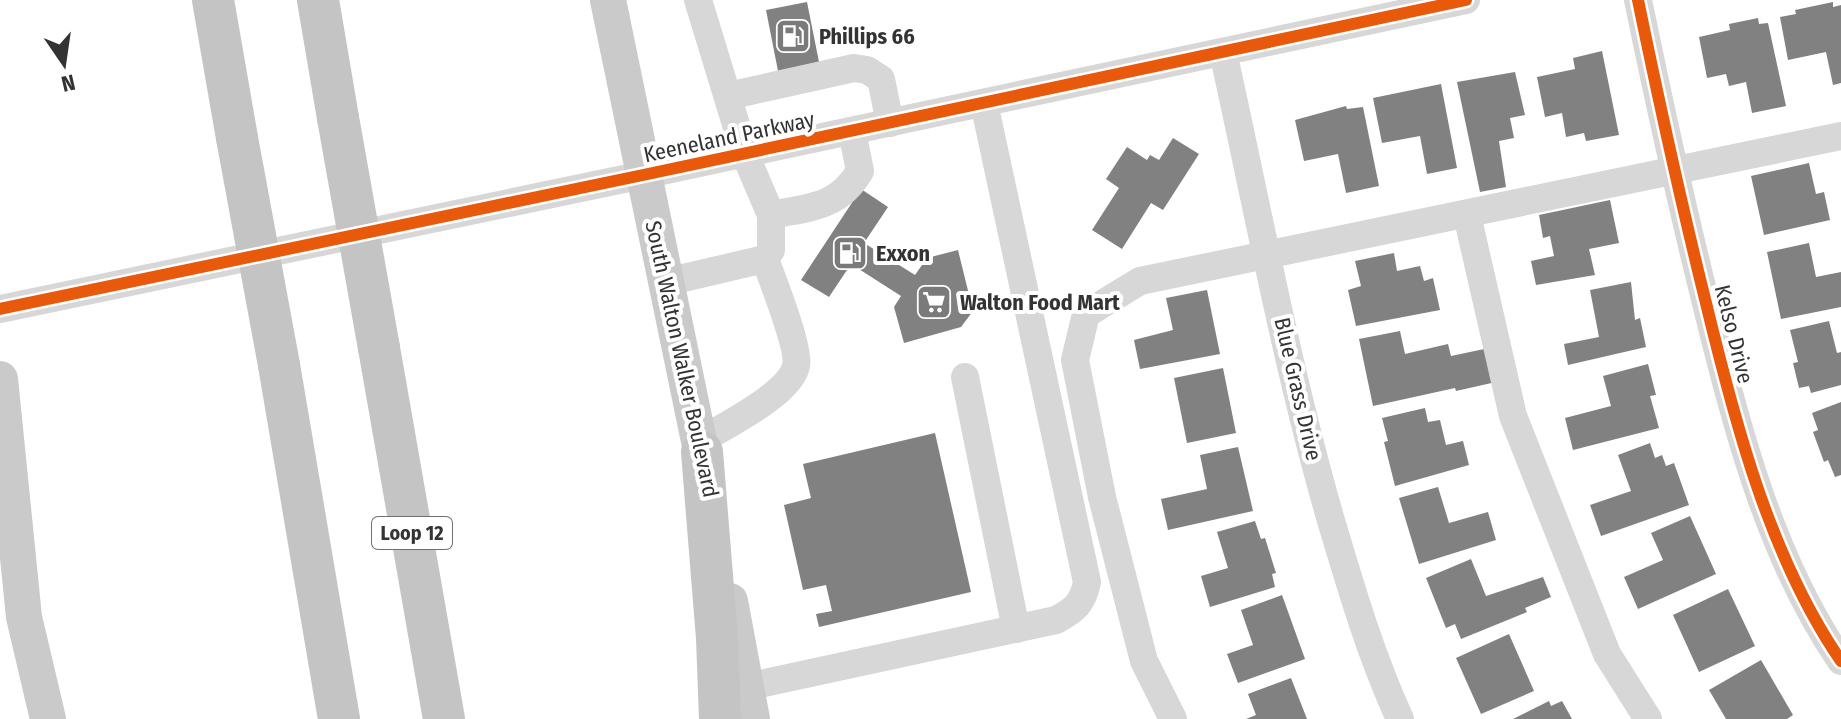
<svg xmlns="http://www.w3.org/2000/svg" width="1841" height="719" viewBox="0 0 1841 719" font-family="'Fira Sans Condensed',sans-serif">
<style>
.building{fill:#818181}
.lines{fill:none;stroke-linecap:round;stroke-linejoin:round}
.minor{stroke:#d7d7d7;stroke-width:28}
.major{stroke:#cacaca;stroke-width:36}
.highway{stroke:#c4c4c4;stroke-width:42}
.highway-bridge{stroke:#c4c4c4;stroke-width:42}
.cycleway-casing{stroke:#fff;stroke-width:17}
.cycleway{stroke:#e8590c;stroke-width:12}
.labels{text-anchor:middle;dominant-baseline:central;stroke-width:8;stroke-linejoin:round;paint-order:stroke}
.shield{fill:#fff;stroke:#707070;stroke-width:2}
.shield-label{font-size:20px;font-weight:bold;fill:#333}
.poi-label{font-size:22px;font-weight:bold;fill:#333;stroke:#fff;text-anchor:start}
.street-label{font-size:22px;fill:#333;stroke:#fff}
</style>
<rect width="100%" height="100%" fill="#fff"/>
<g class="building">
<path d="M807,2L819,62L778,71L766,10Z"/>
<path d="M1833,2V7L1841,5V83L1833,85L1826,52L1788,60L1780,17L1796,14L1795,10Z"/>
<path d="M1758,18L1759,24L1768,23L1786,106L1752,113L1746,82L1729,86L1726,74L1707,78L1699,37L1730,30L1729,24Z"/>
<path d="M1602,51L1619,135L1586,141L1584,133L1566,137L1562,113L1545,117L1537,77L1575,69L1573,58Z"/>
<path d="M1515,72L1525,115L1510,118L1514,138L1499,141L1506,187L1480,192L1457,82Z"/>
<path d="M1441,84L1457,168L1427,174L1420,136L1382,143L1373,98Z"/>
<path d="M1346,106L1347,109L1363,107L1379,186L1346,193L1338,154L1304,161L1295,120Z"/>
<path d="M1173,138L1199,154L1163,210L1151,203L1122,249L1092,230L1119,188L1106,179L1127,147L1147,160L1150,155L1159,160Z"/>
<path d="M1809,163L1816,194L1824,192L1830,220L1764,235L1751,176Z"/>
<path d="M861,189L888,207L864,243L915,275L927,258L958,250L973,311L961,327L904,343L894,307L901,296L851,264L829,297L801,280Z"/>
<path d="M1610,200L1619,243L1589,249L1595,275L1536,285L1531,261L1554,256L1550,236L1543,238L1539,215Z"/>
<path d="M1809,243L1816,277L1841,272V307L1781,319L1767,252Z"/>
<path d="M1394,253L1397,271L1420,266L1424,281L1433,278L1440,310L1356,326L1348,290L1361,286L1355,261Z"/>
<path d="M1631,282L1635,320L1640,318L1646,347L1568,365L1564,344L1599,337L1590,290Z"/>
<path d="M1207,290L1220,354L1140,369L1134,340L1173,330L1166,298Z"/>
<path d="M1829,321L1837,353L1841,352V385L1811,393L1809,386L1799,388L1793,363L1798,362L1790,330Z"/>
<path d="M1400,331L1405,354L1448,344L1451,356L1489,348L1496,382L1456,391L1455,388L1373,406L1359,339Z"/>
<path d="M1648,364L1656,395L1650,396L1659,428L1573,450L1565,418L1611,406L1603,376Z"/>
<path d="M1223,368L1236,433L1187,443L1174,378Z"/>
<path d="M1841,402V475L1835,477L1828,460L1824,462L1813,432L1818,430L1812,413Z"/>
<path d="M1425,408L1428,422L1440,420L1446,445L1463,441L1469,465L1395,486L1384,442L1388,441L1382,418Z"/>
<path d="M935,433L971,592L819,627L816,614L832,611L826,585L803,590L784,505L811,498L803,464Z"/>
<path d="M1650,443L1655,458L1662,455L1666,466L1674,463L1689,505L1601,536L1590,505L1631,491L1618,455Z"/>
<path d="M1238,447L1253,511L1168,530L1161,499L1207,489L1200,455Z"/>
<path d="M1438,487L1449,523L1488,512L1496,540L1419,564L1399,498Z"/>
<path d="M1690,516L1716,574L1638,609L1624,577L1663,560L1651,533Z"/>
<path d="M1255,521L1261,539L1265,538L1276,573L1272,574L1275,587L1210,607L1201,576L1228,568L1217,532Z"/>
<path d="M1471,559L1486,596L1543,577L1551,597L1525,608L1527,612L1461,639L1455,624L1446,628L1426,578Z"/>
<path d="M1728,589L1755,646L1699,672L1673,615Z"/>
<path d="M1282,595L1305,659L1238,683L1227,654L1253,645L1241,610Z"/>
<path d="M1509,634L1534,691L1481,714L1456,658Z"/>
<path d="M1761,660L1793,715L1787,719H1726L1709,690Z"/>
<path d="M1291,678L1307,719H1246L1256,715L1248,694Z"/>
<path d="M1549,701L1551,706L1562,701L1572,719H1513Z"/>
</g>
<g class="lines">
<g class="minor">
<path d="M1638,0C1659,102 1681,203 1706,303C1735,423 1770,558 1841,661"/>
<path d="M1223,52C1258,210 1287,369 1332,524C1352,591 1371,656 1400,719"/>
<path d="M728,96L854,68L867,70L881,79L890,123"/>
<path d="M771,215C810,207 838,208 860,171L852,131"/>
<path d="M1467,215L1513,416L1607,654L1648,719"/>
<path d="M666,282L765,259L771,250V215L745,154L698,0"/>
<path d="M0,309L643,175L1466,0"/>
<path d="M965,377L1016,629"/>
<path d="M700,441C724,426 790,394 796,366C800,348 772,279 765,259"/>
<path d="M746,687L1056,620C1075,610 1083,603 1087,582L984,103"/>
<path d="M1173,719L1144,661L1102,497L1075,360L1086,314L1140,281L1841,136"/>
</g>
<g class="major">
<path d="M608,0L707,480"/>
<path d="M0,379L24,617L48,719"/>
<path d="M730,601L752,719"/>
</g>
<g class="highway">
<path d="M213,0L237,138"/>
<path d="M318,0L338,118"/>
<path d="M379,348L444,719"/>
<path d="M279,365L339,719"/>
<path d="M702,452L717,638L720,719"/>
</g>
<g class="highway-bridge">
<path d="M338,118L379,348"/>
<path d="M237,138L279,365"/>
</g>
<g class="cycleway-casing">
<g id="cycleway">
<path d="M1638,0C1659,102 1681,203 1706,303C1735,423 1770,558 1841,661"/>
<path d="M0,309L643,175L1466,0"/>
</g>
</g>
<use href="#cycleway" class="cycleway"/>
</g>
<defs>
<g id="fuel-square" transform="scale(1.8)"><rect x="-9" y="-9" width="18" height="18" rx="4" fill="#7a7a7a" stroke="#fff"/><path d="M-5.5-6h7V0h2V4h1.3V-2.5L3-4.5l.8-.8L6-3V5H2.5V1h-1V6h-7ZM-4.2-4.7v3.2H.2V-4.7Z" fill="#fff"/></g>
<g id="supermarket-square" transform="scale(1.8)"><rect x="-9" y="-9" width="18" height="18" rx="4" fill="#7a7a7a" stroke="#fff"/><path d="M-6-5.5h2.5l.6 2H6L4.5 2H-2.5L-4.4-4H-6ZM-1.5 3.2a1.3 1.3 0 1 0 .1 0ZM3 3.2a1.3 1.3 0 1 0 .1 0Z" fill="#fff"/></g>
</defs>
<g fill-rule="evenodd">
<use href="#fuel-square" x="793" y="36"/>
<use href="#fuel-square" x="850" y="253"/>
<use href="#supermarket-square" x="934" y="302"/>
</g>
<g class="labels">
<rect class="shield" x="372" y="517" width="80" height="32" rx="6"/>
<g class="shield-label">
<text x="412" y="533">Loop 12</text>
</g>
<g class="poi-label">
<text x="819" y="36">Phillips 66</text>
<text x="876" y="253">Exxon</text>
<text x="960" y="302">Walton Food Mart</text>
</g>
<g class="street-label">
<text transform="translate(729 137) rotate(-12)">Keeneland Parkway</text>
<text transform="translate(1734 334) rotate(76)">Kelso Drive</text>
<text transform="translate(682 359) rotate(78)">South Walton Walker Boulevard</text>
<text transform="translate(1298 389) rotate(77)">Blue Grass Drive</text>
</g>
</g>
<g transform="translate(64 64) rotate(167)" stroke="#ffffff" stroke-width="6" paint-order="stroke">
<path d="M0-6L14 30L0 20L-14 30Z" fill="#333333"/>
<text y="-12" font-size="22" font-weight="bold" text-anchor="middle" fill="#333333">N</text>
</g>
</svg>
